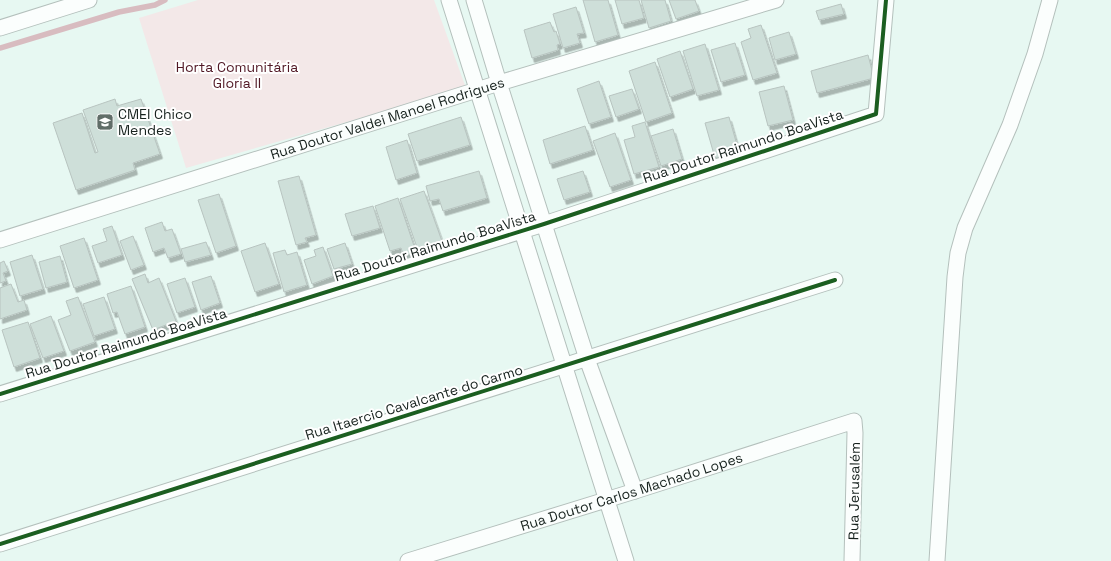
<svg xmlns="http://www.w3.org/2000/svg" width="1111" height="561" viewBox="0 0 1111 561" font-family="'Space Grotesk',sans-serif">
<style>
.green{fill:#f3e8e8}
.lines{fill:none;stroke-linecap:round;stroke-linejoin:round}
.stream{stroke:#d8bcc0;stroke-width:5.5}
.building{fill:#cedfd9;stroke:#b8c4c0;filter:url(#shadow)}
.street-casing{stroke:#b4c0bc;stroke-width:17}
.street{stroke:#fbfefd;stroke-width:15}
.cycleway-casing{stroke:#fff;stroke-width:6}
.cycleway{stroke:#1b5e20;stroke-width:4}
.labels{text-anchor:middle;dominant-baseline:central;stroke-width:4;stroke-linejoin:round;paint-order:stroke}
.park-label{font-size:14px;fill:#511825;stroke:#fff}
.poi-label{font-size:14px;fill:#17221e;stroke:#fff;text-anchor:start}
.street-label{font-size:14px;fill:#17221e;stroke:#fff}
</style>
<defs>
<filter id="shadow"><feDropShadow dx="2.5" dy="4.5" stdDeviation="0" flood-color="#0004"/></filter>
</defs>
<rect width="100%" height="100%" fill="#e7f8f2"/>
<path class="green" d="M198,0H434L466,88L186,168L139,18Z"/>
<g class="lines">
<path class="stream" d="M0,48L119,12L155,5L165,0"/>
</g>
<g class="building">
<path d="M583,0H608L618,35L595,42Z"/>
<path d="M615,0H639L644,18L622,24Z"/>
<path d="M641,0H665L671,21L649,28Z"/>
<path d="M669,0H695L699,11L676,19Z"/>
<path d="M841,4L844,14L819,20L816,11Z"/>
<path d="M576,7L584,33L577,34L580,43L563,48L553,14Z"/>
<path d="M550,22L554,32L556,31L560,44L557,45L558,50L532,58L524,30Z"/>
<path d="M761,25L777,73L753,80L741,42L751,38L748,29Z"/>
<path d="M789,32L796,54L775,60L769,38Z"/>
<path d="M735,43L745,75L721,82L711,50Z"/>
<path d="M705,44L719,90L697,96L683,51Z"/>
<path d="M680,51L693,89L670,97L657,59Z"/>
<path d="M868,55L874,78L817,93L811,71Z"/>
<path d="M655,62L672,113L646,122L629,71Z"/>
<path d="M599,81L611,117L589,124L577,89Z"/>
<path d="M784,86L793,120L768,126L759,92Z"/>
<path d="M632,89L639,109L616,117L609,96Z"/>
<path d="M115,99L117,106L141,99L160,154L133,163L135,170L76,190L53,123L82,113L95,153L98,152L83,110Z"/>
<path d="M461,117L470,145L417,161L408,134Z"/>
<path d="M729,117L739,152L715,158L705,123Z"/>
<path d="M645,122L659,167L634,174L624,140L635,137L632,126Z"/>
<path d="M585,126L593,150L550,164L543,140Z"/>
<path d="M673,129L682,159L661,166L651,136Z"/>
<path d="M615,133L631,180L610,187L593,141Z"/>
<path d="M407,140L417,173L396,180L386,147Z"/>
<path d="M479,171L487,198L443,211L439,199L430,201L426,186Z"/>
<path d="M583,171L590,192L564,200L557,179Z"/>
<path d="M299,176L316,235L305,238L307,242L296,245L278,181Z"/>
<path d="M424,191L443,244L419,253L400,199Z"/>
<path d="M219,194L236,246L216,253L198,200Z"/>
<path d="M398,198L416,252L404,256L401,248L390,251L375,206Z"/>
<path d="M373,206L380,228L352,236L345,214Z"/>
<path d="M162,222L165,231L172,229L181,254L168,258L164,248L153,252L145,228Z"/>
<path d="M112,226L122,255L98,263L92,246L107,241L103,229Z"/>
<path d="M133,236L144,265L131,270L120,241Z"/>
<path d="M84,238L98,280L74,288L60,246Z"/>
<path d="M206,242L211,255L185,262L181,249Z"/>
<path d="M265,243L279,284L255,292L241,251Z"/>
<path d="M345,243L352,264L334,269L327,249Z"/>
<path d="M323,247L333,276L312,284L304,260L316,256L314,250Z"/>
<path d="M285,250L287,255L297,252L307,285L284,292L273,253Z"/>
<path d="M32,255L43,289L20,296L10,262Z"/>
<path d="M60,256L67,282L46,288L39,262Z"/>
<path d="M4,261L8,271L3,273L6,281L0,283V263Z"/>
<path d="M145,274L148,283L159,278L176,321L153,330L132,279Z"/>
<path d="M211,276L220,303L201,310L192,282Z"/>
<path d="M185,278L195,307L177,313L167,284Z"/>
<path d="M11,284L18,302L24,300L27,310L0,319V288Z"/>
<path d="M131,286L145,327L125,334L117,312L113,313L107,294Z"/>
<path d="M78,297L95,342L70,351L58,320L71,315L66,301Z"/>
<path d="M104,297L115,329L94,336L83,304Z"/>
<path d="M51,316L64,351L43,358L30,324Z"/>
<path d="M28,322L40,358L14,367L2,330Z"/>
</g>
<g class="lines">
<g class="street-casing">
<g id="street">
<path d="M449,0L626,561"/>
<path d="M474,0L499,83L587,359L635,491"/>
<path d="M0,28L89,0"/>
<path id="s1" d="M0,240L499,83L776,0"/>
<path d="M0,394L544,224L876,114L886,0"/>
<path d="M0,544L835,280"/>
<path id="s2" d="M408,561L635,491L854,421L855,433L852,561"/>
<path d="M937,561L955,277L958,253L965,228L1010,125L1035,54L1050,0"/>
</g>
</g>
<use href="#street" class="street"/>
<g class="cycleway-casing">
<g id="cycleway">
<path d="M0,394L544,224L876,114L886,0"/>
<path d="M0,544L835,280"/>
</g>
</g>
<use href="#cycleway" class="cycleway"/>
</g>
<defs>
<g id="school-square" transform="scale(0.9)"><rect x="-9" y="-9" width="18" height="18" rx="4" fill="#606d68" stroke="#fff"/><path d="M0-5L7-2L0 1L-7-2ZM-4 1L0 2.5L4 1V4Q0 6-4 4Z" fill="#fff"/></g>
</defs>
<g fill-rule="evenodd">
<use href="#school-square" x="105" y="122"/>
</g>
<g class="labels">
<g class="park-label">
<text x="237" y="67">Horta Comunitária<tspan x="237" dy="16">Gloria II</tspan></text>
</g>
<g class="poi-label">
<text x="118" y="114">CMEI Chico<tspan x="118" dy="16">Mendes</tspan></text>
</g>
<g class="street-label">
<text stroke="none"><textPath href="#s1" startOffset="406">Rua Doutor Valdei Manoel Rodrigues</textPath></text>
<text transform="translate(743 146) rotate(-18)">Rua Doutor Raimundo BoaVista</text>
<text transform="translate(435 246) rotate(-17)">Rua Doutor Raimundo BoaVista</text>
<text transform="translate(126 343) rotate(-17)">Rua Doutor Raimundo BoaVista</text>
<text transform="translate(414 402) rotate(-17)">Rua Itaercio Cavalcante do Carmo</text>
<text stroke="none"><textPath href="#s2" startOffset="234">Rua Doutor Carlos Machado Lopes</textPath></text>
<text transform="translate(854 491) rotate(-89)">Rua Jerusalém</text>
</g>
</g>
</svg>
